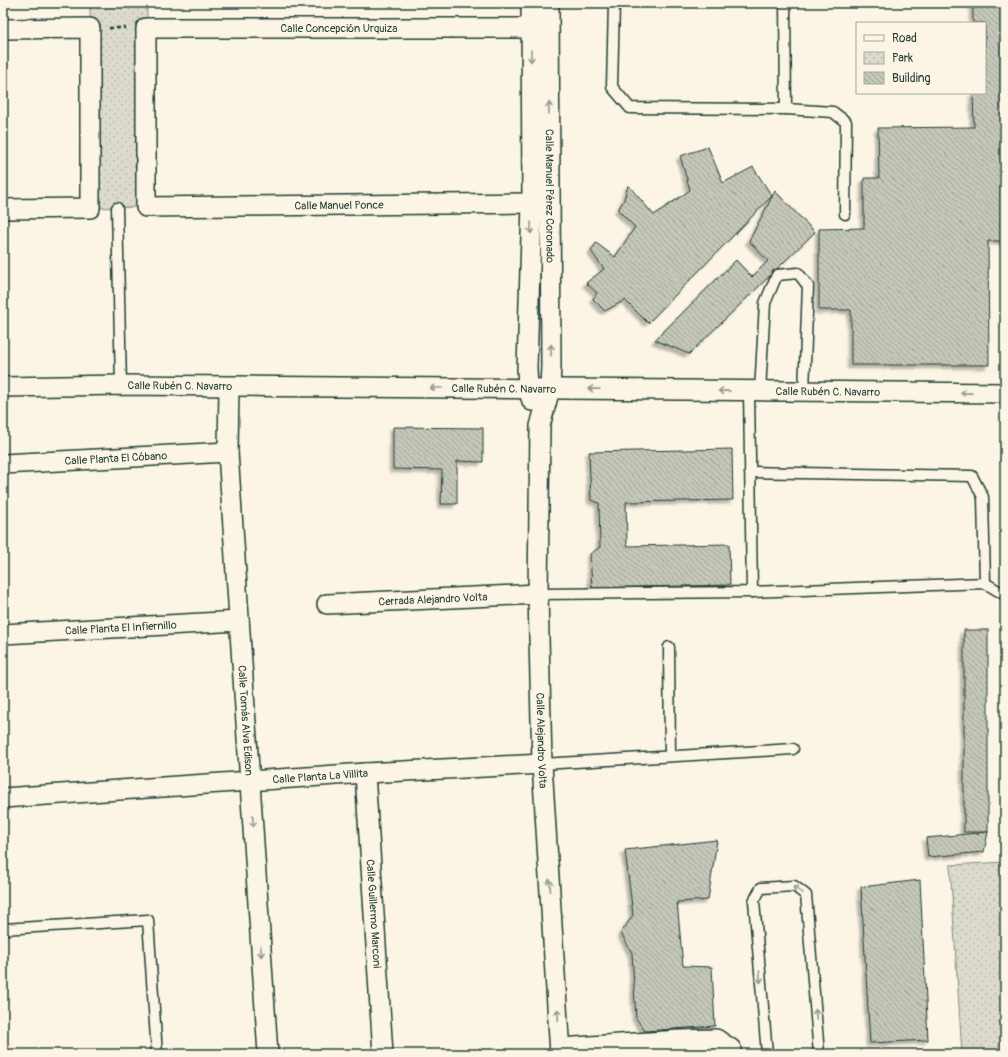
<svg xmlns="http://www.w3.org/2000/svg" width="1008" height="1057" viewBox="0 0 1008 1057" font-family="Pangolin,sans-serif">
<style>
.park{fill:url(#park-dots);stroke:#7e8c80}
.building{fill:url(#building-back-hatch);stroke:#1f3d34;filter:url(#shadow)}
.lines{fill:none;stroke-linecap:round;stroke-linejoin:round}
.lane-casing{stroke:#1f3d34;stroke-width:13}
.street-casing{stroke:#1f3d34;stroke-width:22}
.path{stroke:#1f3d34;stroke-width:2.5;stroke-dasharray:4 3;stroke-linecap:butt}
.lane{stroke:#fcf5e5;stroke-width:10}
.street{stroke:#fcf5e5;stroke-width:19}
.oneway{stroke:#8e998c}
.labels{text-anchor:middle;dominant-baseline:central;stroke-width:3;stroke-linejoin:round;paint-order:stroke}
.street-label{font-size:11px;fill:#1f3d34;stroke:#fcf5e5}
</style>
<defs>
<pattern id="park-dots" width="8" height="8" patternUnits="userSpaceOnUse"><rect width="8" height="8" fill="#dcdacc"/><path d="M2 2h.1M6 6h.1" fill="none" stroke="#bcbcb0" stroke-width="1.8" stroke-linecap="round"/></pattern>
<pattern id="building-back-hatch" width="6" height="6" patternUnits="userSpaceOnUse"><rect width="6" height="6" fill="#c5c7b9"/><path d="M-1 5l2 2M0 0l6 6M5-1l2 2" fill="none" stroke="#9fa397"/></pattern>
<filter id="shadow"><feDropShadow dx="-3.5" dy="3.5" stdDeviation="1" flood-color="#0004"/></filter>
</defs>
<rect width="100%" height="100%" fill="#fcf5e5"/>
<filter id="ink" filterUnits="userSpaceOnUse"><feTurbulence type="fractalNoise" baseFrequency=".025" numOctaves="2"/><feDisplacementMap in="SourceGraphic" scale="8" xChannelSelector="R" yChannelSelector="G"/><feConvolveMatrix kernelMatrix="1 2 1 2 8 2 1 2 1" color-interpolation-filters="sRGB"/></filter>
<g filter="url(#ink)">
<g class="park">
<path d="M90,3H147L146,207L90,208Z"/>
<path d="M1005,862V1054H962L950,865Z"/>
</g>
<g class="building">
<path d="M973,3H1005V241H988L989,365H851V310H819V229L864,228V178H879L878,128L974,127L973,93H985V23H973Z"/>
<path d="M708,147L723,183L753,167L772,196L648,323L625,300L605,311L593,299L597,293L586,283L604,269L591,251L596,243L615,257L635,227L618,210L624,200L628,185L654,215L690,190L680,156Z"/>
<path d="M775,191L815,232L689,354L655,340L736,260L752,277L768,261L749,241Z"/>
<path d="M393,427L483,428V462L457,461V504H441L442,470L393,469Z"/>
<path d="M732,449L733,500L626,502L627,546L729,544L730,585L592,588L590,554L600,547L599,503L591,500L589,452Z"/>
<rect x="964" y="630" width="24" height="202"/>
<path d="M988,832L984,852L928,857L926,838Z"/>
<path d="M717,840L708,900L677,902L683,966L712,967L715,1026L645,1031L636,1018L632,953L621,933L633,915L625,850Z"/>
<path d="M920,880L928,1040L870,1043L861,887Z"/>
</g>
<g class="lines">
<g class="lane-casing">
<g id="lane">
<path d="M614,3L612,87L630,108L786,109L785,3"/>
<path d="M786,109L833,112L846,122L845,214"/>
<path d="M117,208L121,385"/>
<path d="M749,391L752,592"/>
<path d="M760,391L765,303L777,275L798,273L808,286L804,391"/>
<path d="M750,472L972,476L983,497L985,583"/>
<path d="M538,594L752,592L985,583L1005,595"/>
<path d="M669,647L670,756"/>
<path d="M542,764L793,749"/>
<path d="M3,929L148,920L157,1054"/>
<path d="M767,1054L754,901L761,888L794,886L806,895L819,1054"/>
</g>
</g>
<g class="street-casing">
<g id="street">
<path d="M531,3L532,203L527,368L528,389L532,401"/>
<path id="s1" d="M549,3L551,365L550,389L540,426L538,594L542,764L560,1054"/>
<path id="s2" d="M531,28H146V207L532,203"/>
<path d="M3,29L90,28V208L3,209"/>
<path id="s3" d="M3,387L121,385L1005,393"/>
<path id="s4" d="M229,387L228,452L268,1054"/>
<path id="s5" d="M3,464L228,452"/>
<path id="s6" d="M327,604L538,594"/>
<path id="s7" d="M3,634L239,621"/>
<path id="s8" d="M365,773L383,1054"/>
<path id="s9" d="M3,798L365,773L542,764"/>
<path d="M560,1048L680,1040L716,1039L731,1049"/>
</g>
</g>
<path class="path" d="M109,28H126"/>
<use href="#lane" class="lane"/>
<use href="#street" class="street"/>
</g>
<defs><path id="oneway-shaft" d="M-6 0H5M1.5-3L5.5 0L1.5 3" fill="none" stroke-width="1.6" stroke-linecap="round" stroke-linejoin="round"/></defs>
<g class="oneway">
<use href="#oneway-shaft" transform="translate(531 56) rotate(90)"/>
<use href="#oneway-shaft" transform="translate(549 108) rotate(-90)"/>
<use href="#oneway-shaft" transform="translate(531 228) rotate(92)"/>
<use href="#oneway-shaft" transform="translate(551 350) rotate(-90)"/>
<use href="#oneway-shaft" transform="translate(436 388) rotate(-180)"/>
<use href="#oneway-shaft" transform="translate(594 389) rotate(-179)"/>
<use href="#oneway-shaft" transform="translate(724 391) rotate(-179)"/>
<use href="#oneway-shaft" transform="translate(966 393) rotate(-179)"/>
<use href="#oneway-shaft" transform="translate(253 821) rotate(86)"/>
<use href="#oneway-shaft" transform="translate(550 885) rotate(-94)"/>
<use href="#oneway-shaft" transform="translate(798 890) rotate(-148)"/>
<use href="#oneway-shaft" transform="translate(261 951) rotate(86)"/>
<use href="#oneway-shaft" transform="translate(760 977) rotate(85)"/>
<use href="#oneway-shaft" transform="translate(558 1015) rotate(-94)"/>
<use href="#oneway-shaft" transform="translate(816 1015) rotate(-95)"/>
</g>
</g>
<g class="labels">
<g class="street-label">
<text x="339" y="28">Calle Concepción Urquiza</text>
<text stroke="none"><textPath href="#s1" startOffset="193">Calle Manuel Pérez Coronado</textPath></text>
<text stroke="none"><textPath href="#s2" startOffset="757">Calle Manuel Ponce</textPath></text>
<text stroke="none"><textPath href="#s3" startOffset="177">Calle Rubén C. Navarro</textPath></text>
<text stroke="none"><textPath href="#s3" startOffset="501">Calle Rubén C. Navarro</textPath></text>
<text stroke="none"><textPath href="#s3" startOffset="825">Calle Rubén C. Navarro</textPath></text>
<text stroke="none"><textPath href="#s5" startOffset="113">Calle Planta El Cóbano</textPath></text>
<text stroke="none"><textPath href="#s6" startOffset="106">Cerrada Alejandro Volta</textPath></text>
<text stroke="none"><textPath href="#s7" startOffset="118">Calle Planta El Infiernillo</textPath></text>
<text stroke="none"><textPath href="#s4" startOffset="334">Calle Tomás Alva Edison</textPath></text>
<text stroke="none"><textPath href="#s1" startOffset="739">Calle Alejandro Volta</textPath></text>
<text stroke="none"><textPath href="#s9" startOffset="318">Calle Planta La Villita</textPath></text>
<text stroke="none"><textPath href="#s8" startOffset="141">Calle Guillermo Marconi</textPath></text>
</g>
</g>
<rect width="1008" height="1057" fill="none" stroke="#fcf5e5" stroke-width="16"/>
<rect x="8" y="8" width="992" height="1041" fill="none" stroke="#1f3d34" stroke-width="1.5" filter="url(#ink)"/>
<rect x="856" y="22" width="130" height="72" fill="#fcf5e5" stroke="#a4ab9e"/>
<rect x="864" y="35" width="20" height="6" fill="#fcf5e5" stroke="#a4ab9e"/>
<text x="892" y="42" font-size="12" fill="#1f3d34">Road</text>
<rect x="864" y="52" width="20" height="12" fill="url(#park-dots)" stroke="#a4ab9e"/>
<text x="892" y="62" font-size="12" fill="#1f3d34">Park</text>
<rect x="864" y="72" width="20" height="12" fill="url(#building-back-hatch)" stroke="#a4ab9e"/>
<text x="892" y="82" font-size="12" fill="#1f3d34">Building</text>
</svg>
